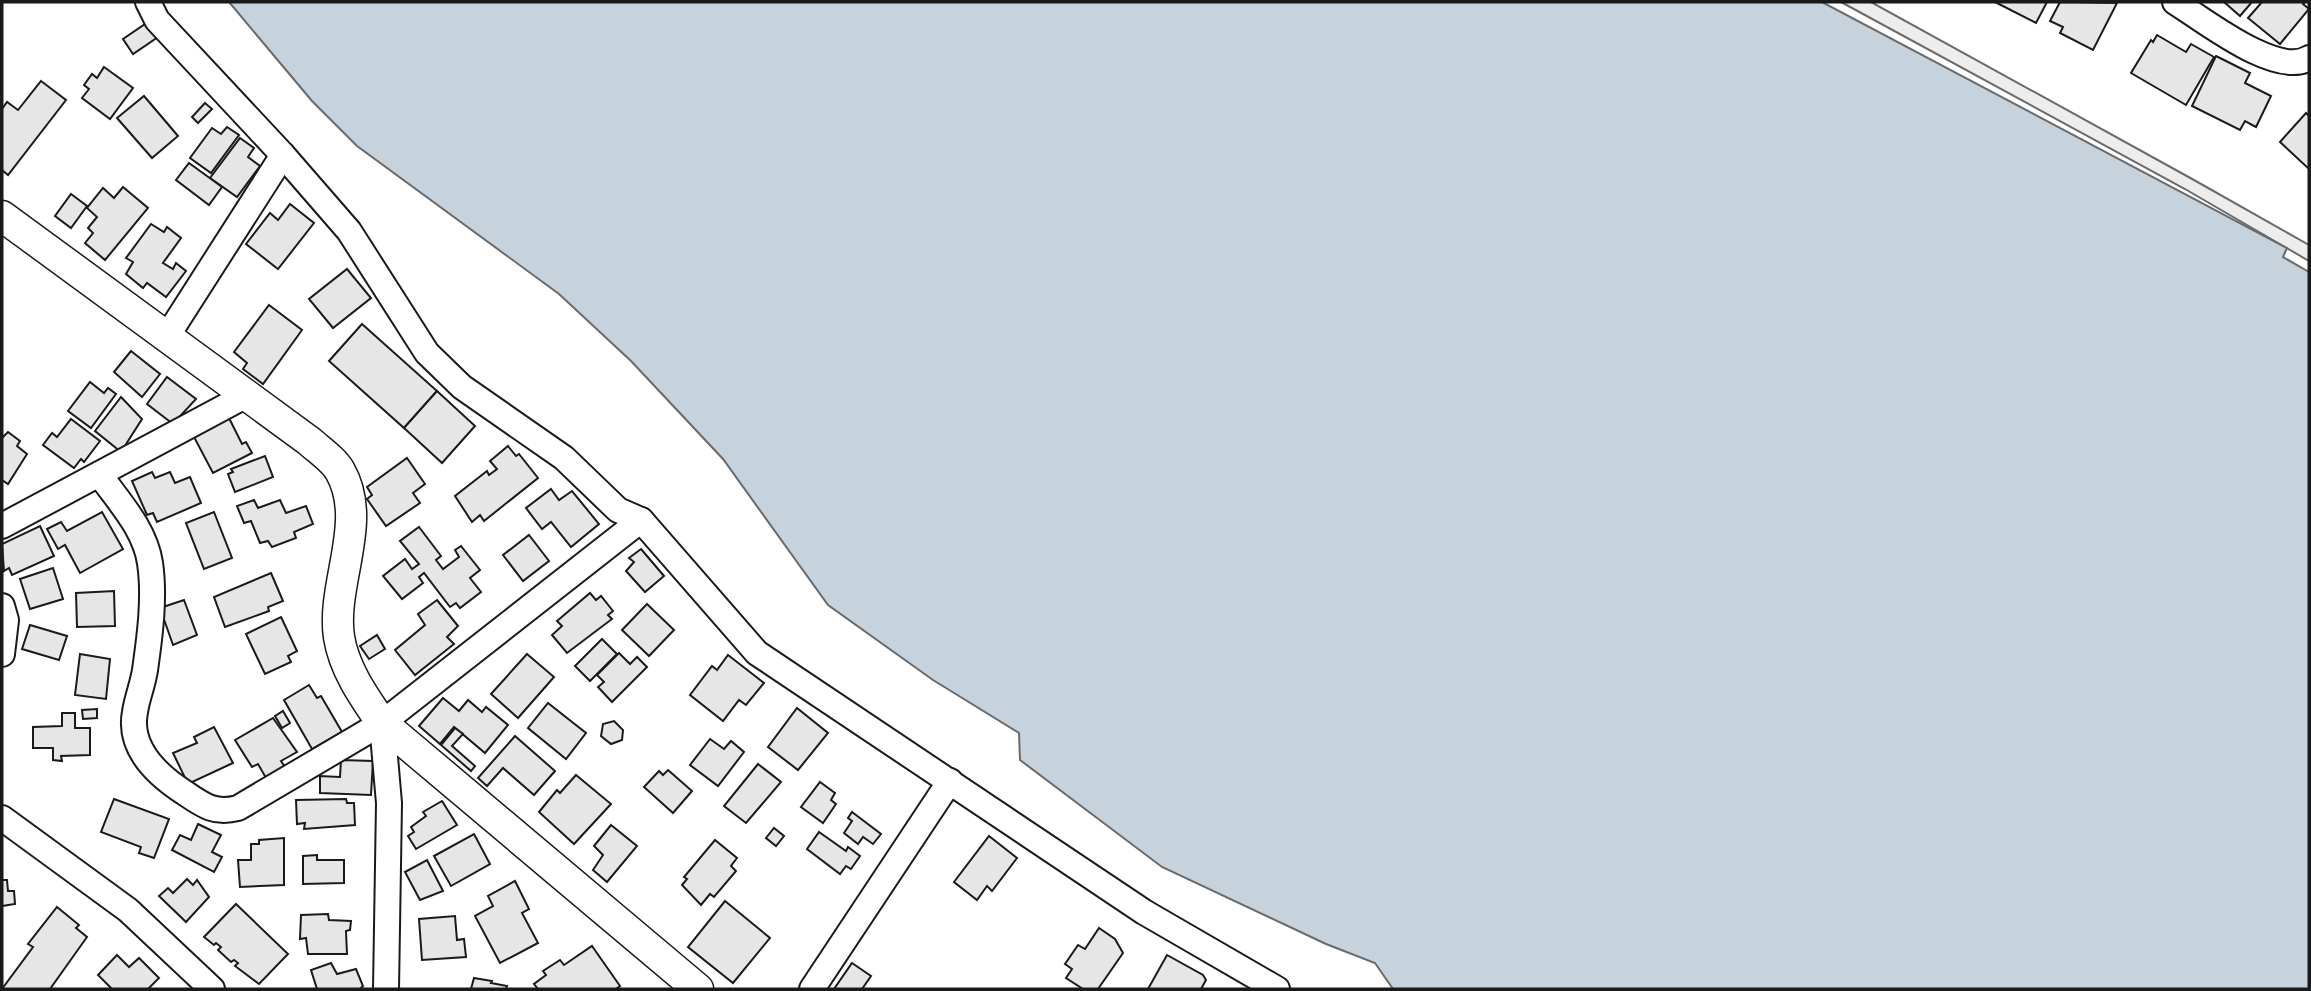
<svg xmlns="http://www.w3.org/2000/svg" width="2311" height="991" viewBox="0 0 2311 991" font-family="'Exo 2',sans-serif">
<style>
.parking{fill:#ededed;stroke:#6a6a6a;stroke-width:2}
.water{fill:#c6d2dc;stroke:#6a6a6a;stroke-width:2}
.building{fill:#e6e6e6;stroke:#1a1a1a;stroke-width:2}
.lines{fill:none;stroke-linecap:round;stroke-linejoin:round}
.minor-casing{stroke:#1a1a1a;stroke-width:28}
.tertiary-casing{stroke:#1a1a1a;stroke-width:33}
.minor{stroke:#fff;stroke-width:24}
.tertiary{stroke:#fff;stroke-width:30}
</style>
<rect width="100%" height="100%" fill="#fff"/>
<path class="parking" d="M1841,2H1871L2194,180L2309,245V261L2185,189Z"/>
<path class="water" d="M229,2H1822L2287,248L2283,257L2309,272V989H1393L1375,963L1326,944L1162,867L1020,760L1019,733L933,680L828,605L723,459L631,361L559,294L357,146L312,101Z"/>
<g class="building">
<path d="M1995,2H2047L2036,23Z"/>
<path d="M2060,2L2117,3L2093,50L2060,33L2063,27L2050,21Z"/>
<path d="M2224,2H2252L2240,16Z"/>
<path d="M2262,2H2305L2303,4L2309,9L2280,44L2248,18Z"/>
<path d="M151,20L161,35L133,54L123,39Z"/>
<path d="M2157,35L2186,52L2191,44L2214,57L2186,105L2131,73L2151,40L2153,42Z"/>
<path d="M2216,56L2250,73L2245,83L2271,96L2256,127L2245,121L2240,130L2192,106Z"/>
<path d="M104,67L133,88L110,119L82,98L89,89L84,85L92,74L97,78Z"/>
<path d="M41,81L66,100L8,175L2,170V109L7,102L18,110Z"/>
<path d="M144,96L178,136L152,158L117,118Z"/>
<path d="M205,103L212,109L198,123L192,117Z"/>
<path d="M2306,113L2309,116V169L2280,142Z"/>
<path d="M227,127L239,135L211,173L190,158L212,128L221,134Z"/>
<path d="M240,138L254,148L248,157L260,166L237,197L210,178Z"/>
<path d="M189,163L222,187L209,205L176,180Z"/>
<path d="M123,187L148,208L105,260L85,243L93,233L88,228L97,217L87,208L103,188L114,198Z"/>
<path d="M71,194L87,206L71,228L55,216Z"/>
<path d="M290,204L314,223L278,269L246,244L270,213L278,220Z"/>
<path d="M151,224L164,232L167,227L181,238L163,263L173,269L176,263L186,271L166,297L147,283L143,288L126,274L133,262L126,258Z"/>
<path d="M347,269L371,298L333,328L309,299Z"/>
<path d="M269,305L302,330L263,384L243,369L247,363L234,352Z"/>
<path d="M362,324L437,391L404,428L329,361Z"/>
<path d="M131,351L160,374L142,397L114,372Z"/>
<path d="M167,377L196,399L173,424L147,404Z"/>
<path d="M90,382L104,393L108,388L116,394L91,428L68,411Z"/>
<path d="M437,391L475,426L442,463L404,428Z"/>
<path d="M121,397L142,419L121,452L95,431Z"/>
<path d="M229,418L242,444L246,442L252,453L213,473L194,437Z"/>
<path d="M71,419L100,441L84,462L81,459L74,468L43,445L52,433L57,437Z"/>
<path d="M8,432L20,441L17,446L27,454L8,484L2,480V438Z"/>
<path d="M508,446L516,456L519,454L538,478L484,521L480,515L472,522L455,496L487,471L489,475L497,469L490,461Z"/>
<path d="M265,456L273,477L235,492L228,474L233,472L231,469Z"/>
<path d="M407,458L425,484L413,493L420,503L386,526L367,499L372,495L367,487Z"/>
<path d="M152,472L155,478L170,472L175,483L190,477L201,503L157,522L153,513L147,515L132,481Z"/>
<path d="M551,489L559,500L572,491L599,524L571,547L551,522L542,529L526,508Z"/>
<path d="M254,500L258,508L280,500L286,513L306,506L313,524L294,532L296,538L272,547L268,541L260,543L251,521L244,523L237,506Z"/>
<path d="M102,512L123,549L80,573L65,545L58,549L47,529L61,522L67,531Z"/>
<path d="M214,512L232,558L204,569L186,523Z"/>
<path d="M40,526L54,556L12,575L9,568L4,571L2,544Z"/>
<path d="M419,527L441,556L436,560L443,569L459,557L455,550L461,546L480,570L470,578L481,592L460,608L456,603L450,607L424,573L419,577L423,583L402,599L383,576L405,559L412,569L419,564L400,541Z"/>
<path d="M529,535L549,561L523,581L503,555Z"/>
<path d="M641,549L664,576L645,592L626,571L634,562L629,558Z"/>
<path d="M53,568L63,599L30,609L20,579Z"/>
<path d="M271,573L283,601L268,607L269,611L225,627L214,597Z"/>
<path d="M114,591L115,626L77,627L76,593Z"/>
<path d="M590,593L596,600L601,596L613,611L608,615L612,619L567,653L552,635L562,626L557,621Z"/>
<path d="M184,600L197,635L173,645L160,608Z"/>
<path d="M437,600L458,626L447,637L454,644L415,675L395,650L425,625L418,614Z"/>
<path d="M647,604L674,630L649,656L622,630Z"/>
<path d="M281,617L297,651L288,656L291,662L265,674L246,634Z"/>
<path d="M30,625L67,636L59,660L22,649Z"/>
<path d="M377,635L385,649L369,659L360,646Z"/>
<path d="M602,639L617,654L590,681L575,666Z"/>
<path d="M619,653L630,664L637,657L647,667L612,702L598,687L604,682L597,675Z"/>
<path d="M80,654L110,659L106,699L75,695Z"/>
<path d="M527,654L554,677L518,718L491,694Z"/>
<path d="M728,655L764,683L746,705L739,700L723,721L690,695L712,666L717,670Z"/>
<path d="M309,685L317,698L321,696L342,732L312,749L284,700Z"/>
<path d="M443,698L459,711L468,700L482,712L486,707L508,725L485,753L454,727L440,744L419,726Z"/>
<path d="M548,703L586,733L566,759L528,728Z"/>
<path d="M797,708L828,733L798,770L768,747Z"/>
<path d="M97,709V718L83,719L82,710Z"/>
<path d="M283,711L290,723L282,728L275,716Z"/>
<path d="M62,713H75V728H90V755L61,756L62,761L53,760V748H33V727L62,726Z"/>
<path d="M273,718L297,752L281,761L285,767L266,778L258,764L252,767L235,740Z"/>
<path d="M614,721L623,730L622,740L611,744L601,736L603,724Z"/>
<path d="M214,727L233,763L188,784L173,753L197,743L194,737Z"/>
<path d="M455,728L463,734L452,746L475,766L471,771L441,745Z"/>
<path d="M515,736L555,771L534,795L503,768L487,786L478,778Z"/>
<path d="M710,739L724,749L731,741L744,752L718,786L690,765Z"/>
<path d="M341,760L373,761L371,795L320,793V776L340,777Z"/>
<path d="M758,764L781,782L746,823L724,806Z"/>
<path d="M668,770L692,791L673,813L644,787L659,771L663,775Z"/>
<path d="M576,775L611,804L574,844L539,812L557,790L560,793Z"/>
<path d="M820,782L835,793L831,800L836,804L823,823L801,807Z"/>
<path d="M114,799L169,819L154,858L139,853L141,847L101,832Z"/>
<path d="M346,799L347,803H354L355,825L304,829L305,823L297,824L296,800Z"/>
<path d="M442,801L457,825L416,849L408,836L414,832L411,827L426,816L423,812Z"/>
<path d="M852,812L881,834L873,844L863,837L858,844L844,833L852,821L848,818Z"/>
<path d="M198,824L221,835L212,852L222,857L214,872L172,850L180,835L191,840Z"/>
<path d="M611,825L637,846L607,882L593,870L603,855L594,846Z"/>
<path d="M774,828L784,836L776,846L766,838Z"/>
<path d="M819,832L846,851L848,847L860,856L851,869L846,866L840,874L807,849Z"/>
<path d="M474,834L490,864L451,886L434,856Z"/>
<path d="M989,836L1017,858L992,891L987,886L977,900L954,882Z"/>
<path d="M284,838V885L240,887L238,860H251V844H259V840Z"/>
<path d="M715,840L737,858L731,866L736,871L714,897L710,894L701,905L682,885L687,879L684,877Z"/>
<path d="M317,855V860H344V883L303,884V856Z"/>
<path d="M427,860L443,891L420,900L405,872Z"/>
<path d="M187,879L193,885L197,880L209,897L186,922L159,896L168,888L173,893Z"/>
<path d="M2,880H7L8,891H14L15,904L2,906Z"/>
<path d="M515,881L529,909L522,913L538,943L500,963L475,916L493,906L488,896Z"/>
<path d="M725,901L770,938L733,983L688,947Z"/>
<path d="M236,904L288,954L259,984L235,966L238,963L234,960L231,962L218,950L221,947L216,943L214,945L204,937Z"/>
<path d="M57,907L79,925L76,928L87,937L50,989H2L33,947L28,944Z"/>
<path d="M328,914L329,920L351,921L350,930L346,931L347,954H308L306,938L300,939L301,915Z"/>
<path d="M455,916L457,940L464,939L466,957L422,960L419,919Z"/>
<path d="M1099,928L1115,939L1123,953L1098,989H1083L1066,978L1072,969L1065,964L1078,945L1085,949Z"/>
<path d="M592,946L620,986L616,989H538L534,984L546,975L543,971L560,960L564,965Z"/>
<path d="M117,955L129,967L139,958L159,978L148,989H112L98,975Z"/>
<path d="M1167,955L1203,975L1206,980L1201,989H1148Z"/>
<path d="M331,963L337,974L356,969L363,986L360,989H317L311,970Z"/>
<path d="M852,963L871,976L862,989H834Z"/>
<path d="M474,978L492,981L491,983L507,986L506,989H471Z"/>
</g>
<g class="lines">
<g class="minor-casing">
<g id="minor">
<path d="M148,2L157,20L283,155L166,338"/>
<path d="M2175,2C2204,20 2277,78 2309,58"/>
<path d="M283,155L349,231L427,353L462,387L564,458L618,510L641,520"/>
<path d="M100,475C119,502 145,529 150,563C155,597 150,635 145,670C143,684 137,698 135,712C128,748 157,775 185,793C204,806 215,814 238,808L382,723L641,520L757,653L1144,912L1277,989"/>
<path d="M2,526L245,396"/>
<path d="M2,606L6,620L2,654"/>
<path d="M382,723L389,803L386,989"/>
<path d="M2,818L128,910L212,989"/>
<path d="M812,989L950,781"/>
</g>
</g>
<g class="tertiary-casing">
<path id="tertiary" d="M2,216L309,441C319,450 334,460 340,471C369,521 331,584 339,637C344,669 364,697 382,723L698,989"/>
</g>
<use href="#minor" class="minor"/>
<use href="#tertiary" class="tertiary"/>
</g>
<rect width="2311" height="991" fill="none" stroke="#1a1a1a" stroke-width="7"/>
</svg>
